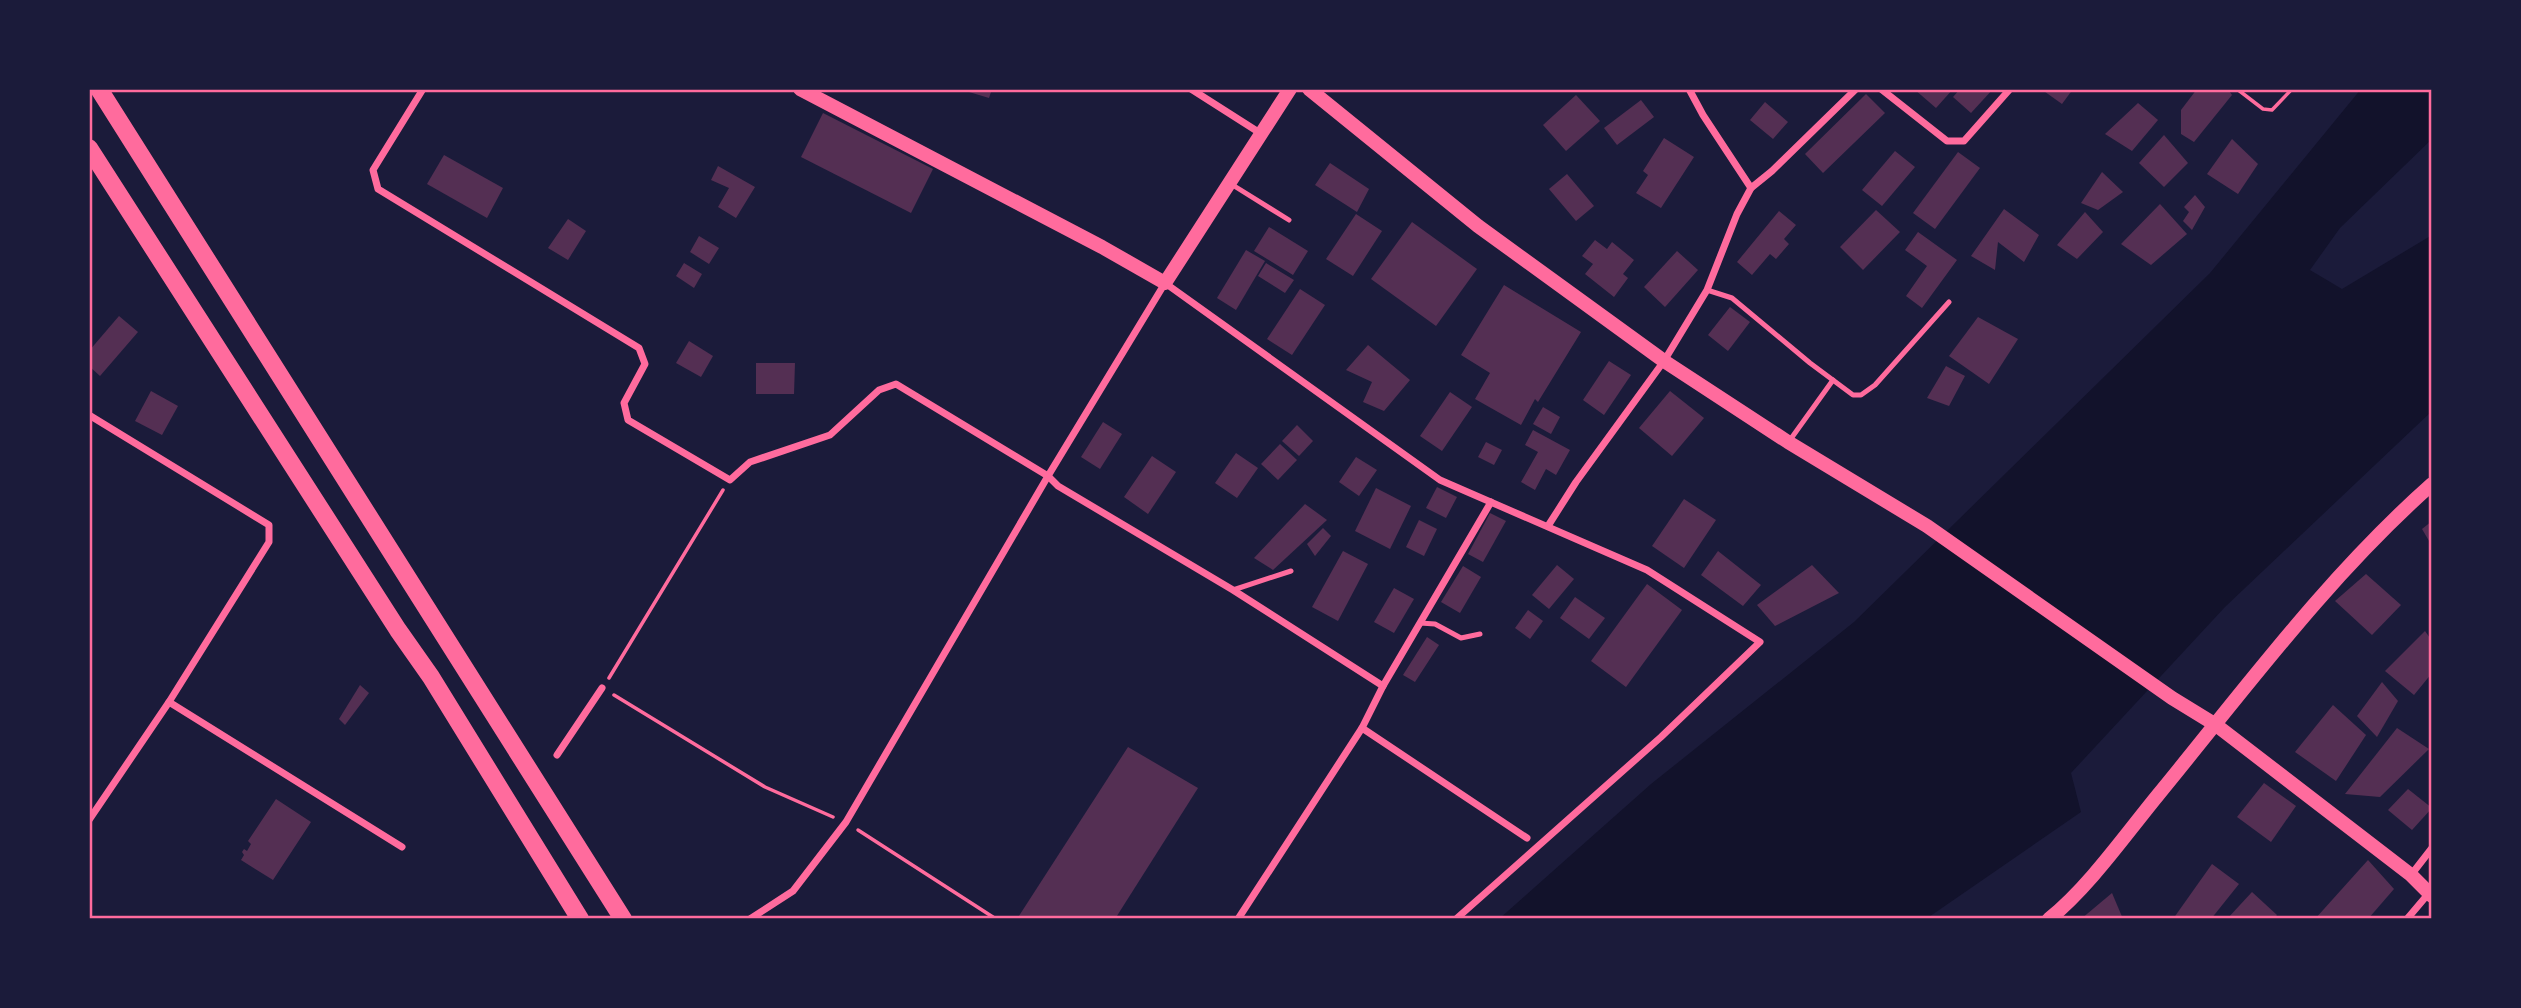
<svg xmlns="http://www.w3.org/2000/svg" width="2521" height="1008" viewBox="0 0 2521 1008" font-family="'IBM Plex Serif',serif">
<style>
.water{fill:#12122b}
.building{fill:#542f53}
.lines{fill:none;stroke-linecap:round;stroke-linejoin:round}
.path{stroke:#ff6b9d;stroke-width:3.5}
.service{stroke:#ff6b9d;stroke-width:5}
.minor{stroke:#ff6b9d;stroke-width:7}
.secondary{stroke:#ff6b9d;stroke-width:14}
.trunk{stroke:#ff6b9d;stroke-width:18}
.neatline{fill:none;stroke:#ff6b9d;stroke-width:2.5}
</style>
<rect width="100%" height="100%" fill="#1b1b3a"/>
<path class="water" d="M2361,89H2432V139L2340,228L2310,270L2342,289L2432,235V411L2225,607L2071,773L2081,812L1926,919H1499L1651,784L1854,622L2210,273Z"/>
<g class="building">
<path d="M959,89H992L989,98Z"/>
<path d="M1914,89H1953L1936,108Z"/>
<path d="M1960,89H1993L1971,113L1953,97Z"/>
<path d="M2041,89H2073L2062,104Z"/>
<path d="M2197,89H2228L2232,95L2194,142L2181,134V110Z"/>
<path d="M1866,94L1885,113L1823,173L1805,154Z"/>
<path d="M1576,95L1600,121L1566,151L1543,125Z"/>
<path d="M1641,100L1654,117L1617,145L1604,128Z"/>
<path d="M1765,102L1788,122L1773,139L1750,120Z"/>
<path d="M2138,103L2158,120L2132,151L2105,134Z"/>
<path d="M823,113L933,169L911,213L801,157Z"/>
<path d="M2164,135L2188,163L2164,187L2139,163Z"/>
<path d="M1664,138L1694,157L1661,208L1636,193L1648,175L1643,171Z"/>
<path d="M2232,139L2258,164L2238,194L2207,174Z"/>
<path d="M1895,151L1915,167L1882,206L1862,190Z"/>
<path d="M1958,152L1980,168L1935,229L1913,213Z"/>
<path d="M444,155L503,188L487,218L427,184Z"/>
<path d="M1330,163L1369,189L1357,212L1315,185Z"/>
<path d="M718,166L755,187L736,218L718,207L729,188L711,180Z"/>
<path d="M2102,172L2123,192L2098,210L2081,203Z"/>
<path d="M1567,174L1594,206L1576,221L1549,189Z"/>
<path d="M2195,195L2205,207L2192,230L2183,221L2189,212L2184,207Z"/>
<path d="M2160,204L2187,234L2151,265L2121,244Z"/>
<path d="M2004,209L2039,235L2024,262L1998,242L1995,270L1971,256Z"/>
<path d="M1876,210L1900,232L1863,270L1840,247Z"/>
<path d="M1779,211L1796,225L1784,239L1789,244L1776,259L1770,254L1752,275L1737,262Z"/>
<path d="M2085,212L2103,232L2077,259L2057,245Z"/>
<path d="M1356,214L1382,231L1353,276L1326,259Z"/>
<path d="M568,219L586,231L568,260L548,248Z"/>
<path d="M1412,222L1477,269L1436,326L1371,279Z"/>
<path d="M1269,227L1308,251L1293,275L1254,251Z"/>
<path d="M1918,232L1957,260L1922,308L1906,296L1927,266L1905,250Z"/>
<path d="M699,236L719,248L709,264L690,252Z"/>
<path d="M1595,240L1607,249L1612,242L1634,260L1623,274L1628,278L1614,297L1585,274L1593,264L1582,256Z"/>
<path d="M1246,250L1265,261L1236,310L1217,298Z"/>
<path d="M1677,251L1698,270L1665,307L1644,287Z"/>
<path d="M684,263L702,274L694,288L676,276Z"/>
<path d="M1266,263L1294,280L1285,293L1258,276Z"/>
<path d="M1504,285L1581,332L1538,402L1535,399L1521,425L1475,399L1490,373L1461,355Z"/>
<path d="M1300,289L1325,305L1292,355L1267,339Z"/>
<path d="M1730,307L1750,322L1728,351L1708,335Z"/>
<path d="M119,316L138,332L100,376L89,366V351Z"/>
<path d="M1978,317L2018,339L1989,384L1949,356Z"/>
<path d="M689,341L713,356L701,377L676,363Z"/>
<path d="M1368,345L1410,380L1384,411L1363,402L1372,382L1346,370Z"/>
<path d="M1609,361L1631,375L1604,415L1583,400Z"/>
<path d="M756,363H795L794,394H756Z"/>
<path d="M1946,366L1965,376L1949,406L1927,398Z"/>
<path d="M151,391L178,406L162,435L135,421Z"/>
<path d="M1670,391L1704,418L1672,456L1639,428Z"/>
<path d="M1450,392L1472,407L1442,451L1420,436Z"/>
<path d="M1543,407L1560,417L1551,434L1533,424Z"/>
<path d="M1103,422L1122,434L1100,469L1081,457Z"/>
<path d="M1297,425L1313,441L1299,456L1282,441Z"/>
<path d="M1533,430L1570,450L1556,475L1546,469L1535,490L1521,482L1538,452L1525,445Z"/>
<path d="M1486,442L1502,450L1494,465L1478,457Z"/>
<path d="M1280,444L1297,460L1278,480L1261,464Z"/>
<path d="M1236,453L1258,468L1237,498L1215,483Z"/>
<path d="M1152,456L1176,472L1148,514L1124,497Z"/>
<path d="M1356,457L1377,470L1359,496L1339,482Z"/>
<path d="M1437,487L1457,497L1446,518L1426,508Z"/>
<path d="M1376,488L1411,506L1390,549L1355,531Z"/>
<path d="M1684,499L1716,520L1684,568L1652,546Z"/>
<path d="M1305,504L1327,520L1273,570L1254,558Z"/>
<path d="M1490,513L1506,521L1483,562L1468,554Z"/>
<path d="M1419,520L1437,529L1424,556L1406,547Z"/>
<path d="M2432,521V546L2422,529Z"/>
<path d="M1323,528L1331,536L1315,556L1307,544Z"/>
<path d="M1343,551L1368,564L1338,621L1312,607Z"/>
<path d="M1718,551L1761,585L1743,606L1701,575Z"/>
<path d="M1557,565L1574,579L1549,609L1532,595Z"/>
<path d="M1812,565L1839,593L1775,626L1757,605Z"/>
<path d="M1463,566L1481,577L1460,613L1441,602Z"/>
<path d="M2366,574L2401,605L2372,635L2335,601Z"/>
<path d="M1647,584L1682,610L1626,687L1591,661Z"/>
<path d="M1394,588L1414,599L1394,633L1374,622Z"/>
<path d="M1575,597L1605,618L1589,639L1560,618Z"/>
<path d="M1528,610L1543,621L1530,639L1515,628Z"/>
<path d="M2425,631L2432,641V673L2414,695L2385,671Z"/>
<path d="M1427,637L1439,645L1415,682L1403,675Z"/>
<path d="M2382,682L2398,701L2377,737L2357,716Z"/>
<path d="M360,685L369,693L345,725L339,719Z"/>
<path d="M2333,705L2366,735L2336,781L2295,752Z"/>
<path d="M2397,728L2429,749L2380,797L2345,794Z"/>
<path d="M1128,747L1198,788L1115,919H1017Z"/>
<path d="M2264,783L2296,806L2271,842L2237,817Z"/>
<path d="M2408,789L2432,808L2412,830L2388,810Z"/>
<path d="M276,799L311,822L273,880L241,860L244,855L242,852L244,849L247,851L251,844L248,841Z"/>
<path d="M2368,860L2394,889L2368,919H2315Z"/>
<path d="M2212,864L2239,884L2211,919H2173Z"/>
<path d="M2252,892L2277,915L2274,919H2227Z"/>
<path d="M2112,893L2123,919H2081Z"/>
</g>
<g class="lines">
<g class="path">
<path d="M2237,89L2263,109L2272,110L2292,89"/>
<path d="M609,678L723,490"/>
<path d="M614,695L765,787L833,817"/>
<path d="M858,830L996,919"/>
</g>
<g class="service">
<path d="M1231,184L1289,220"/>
<path d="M1707,290L1732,298L1810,363L1853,395H1861L1875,385L1949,302"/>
<path d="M1790,440L1833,380"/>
<path d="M1233,590L1291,571"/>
<path d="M1420,623L1435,624L1461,638L1480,634"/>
</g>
<g class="minor">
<path d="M423,89L373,170L378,189L639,348L645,364L624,403L628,420L730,480L750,462L830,435L879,390L896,384L1048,476L1058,486L1233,590L1383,686"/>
<path d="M1191,89L1260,133"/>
<path d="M1689,89L1703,115L1751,188"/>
<path d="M1881,89L1947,141H1964L2010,89"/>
<path d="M89,415L269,525V542L169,702L89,820"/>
<path d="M1548,526L1576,482L1664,361L1707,290L1737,214L1751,188L1772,171L1856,89"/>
<path d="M169,702L402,847"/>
<path d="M1362,728L1527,838"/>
<path d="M557,755L602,688"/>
<path d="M2411,875L2432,848"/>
<path d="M750,919L793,891L846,822L1048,476L1165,283L1440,480L1647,570L1760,642L1661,737L1456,919"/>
<path d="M1238,919L1362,728L1383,686L1491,502"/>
<path d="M2407,919L2429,893"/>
</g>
<g class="secondary">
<path d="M800,89L1102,247L1165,283L1290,89"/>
<path d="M1309,89L1478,226L1664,361L1788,442L1927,526L2172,698L2216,725L2411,875L2432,896"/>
<path d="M2049,919C2088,888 2126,834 2158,795C2245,689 2328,576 2432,484"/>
</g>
<g class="trunk">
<path d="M99,89L623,919"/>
<path d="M89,148L398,630L431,677L580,919"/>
</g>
</g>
<rect width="2521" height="1008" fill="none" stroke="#1b1b3a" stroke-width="182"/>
<rect x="91" y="91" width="2339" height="826" class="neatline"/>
</svg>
